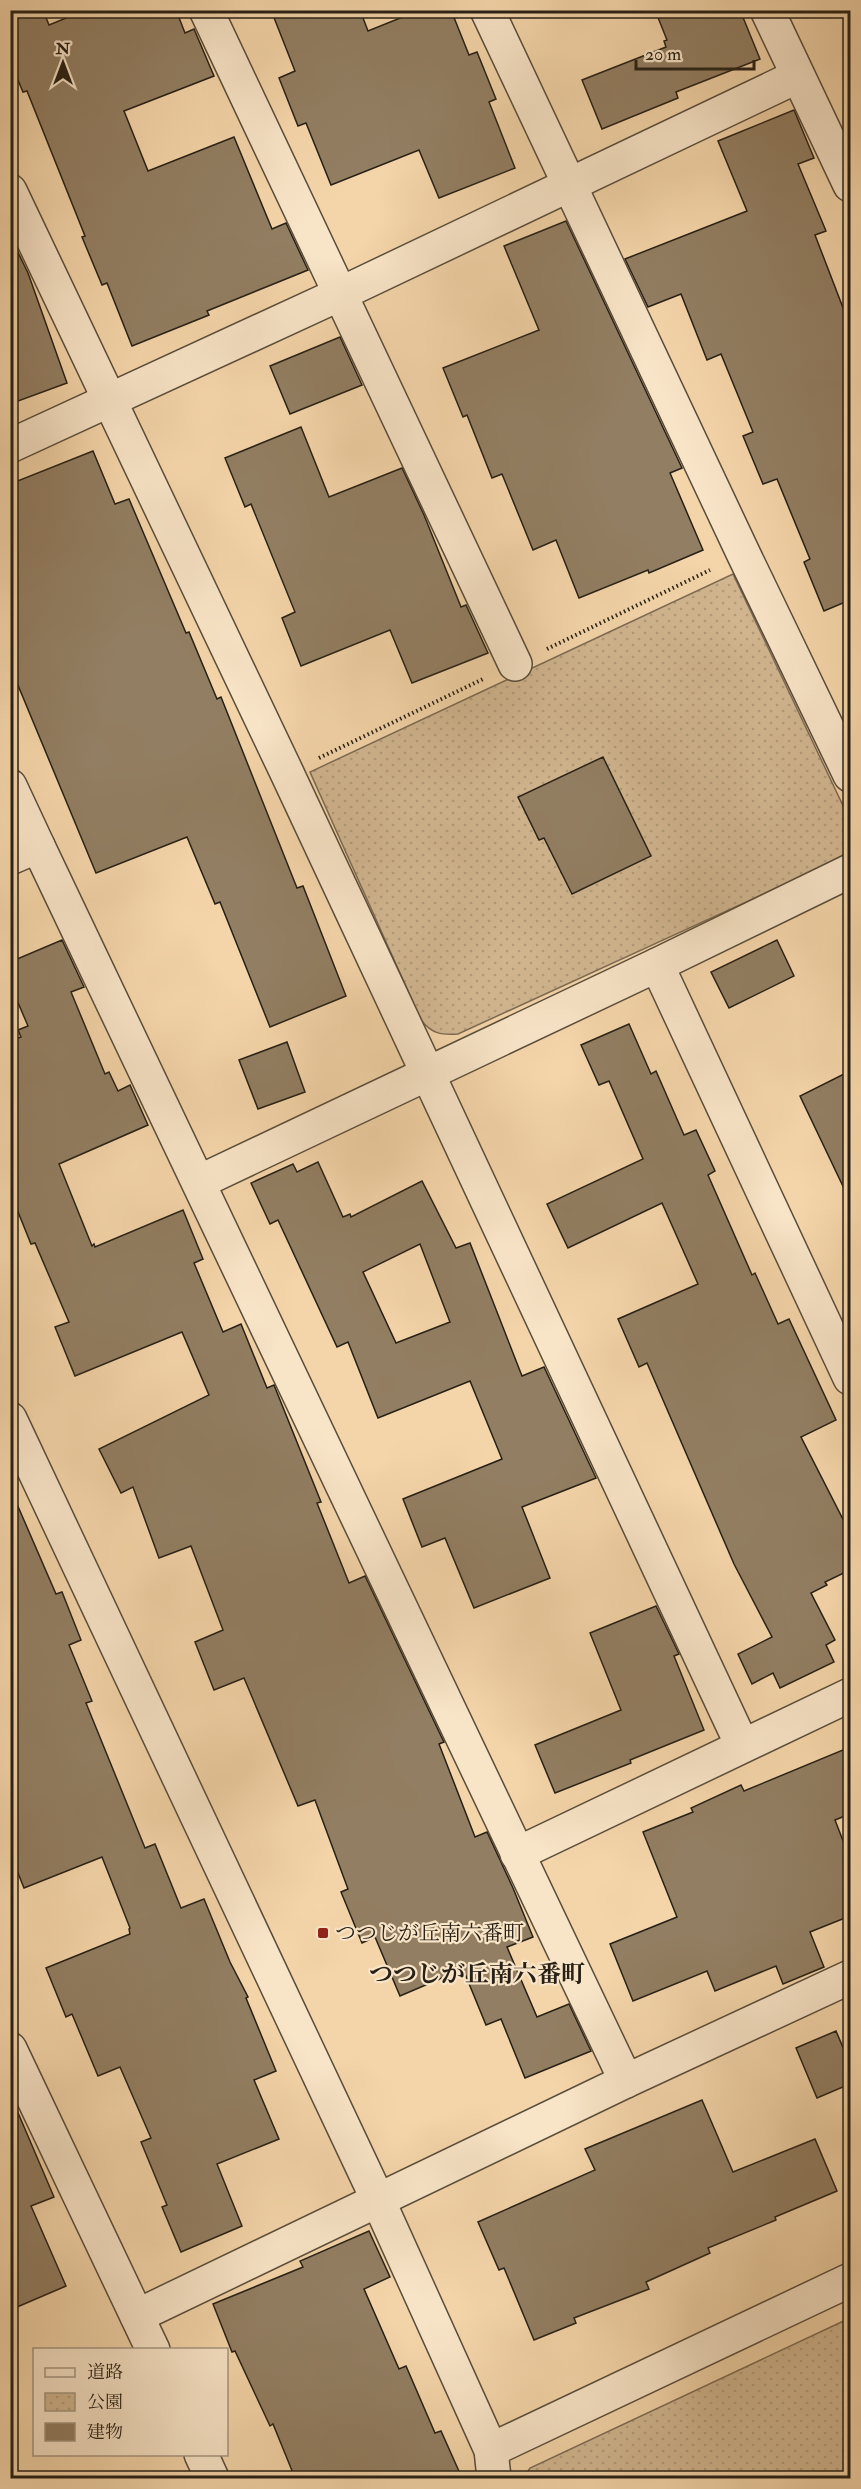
<svg xmlns="http://www.w3.org/2000/svg" width="861" height="2489" viewBox="0 0 861 2489" font-family="'IM FELL Double Pica','Noto Serif JP',serif">
<style>
.park{fill:url(#park-dots);stroke:#7c6b53;stroke-width:1.5}
.building{fill:#927e62;stroke:#272016;stroke-width:1.5;fill-rule:evenodd}
.lines{fill:none;stroke-linecap:round;stroke-linejoin:round}
.minor-casing{stroke:#5a4d3b;stroke-width:36}
.path{stroke:#272016;stroke-width:4;stroke-dasharray:1.5 3;stroke-linecap:butt}
.minor{stroke:#f8e4c7;stroke-width:33}
.poi-dot{fill:#8f2418;stroke:#f8e4c7;stroke-width:2}
.labels{text-anchor:middle;dominant-baseline:central;stroke-width:4.5;stroke-linejoin:round;paint-order:stroke}
.poi-label{font-size:21px;fill:#272016;stroke:#f8e4c7;text-anchor:start}
.quarter-label{font-size:24px;font-weight:bold;fill:#272016;stroke:#f8e4c7}
</style>
<defs>
<pattern id="park-dots" width="8" height="8" patternUnits="userSpaceOnUse" patternTransform="scale(1.5)"><rect width="8" height="8" fill="#d1b690"/><path d="M2 2h.1M6 6h.1" fill="none" stroke="#b39c7b" stroke-width="1.8" stroke-linecap="round"/></pattern>
</defs>
<rect width="100%" height="100%" fill="#f4d5a9"/>
<filter id="stains"><feTurbulence type="fractalNoise" baseFrequency=".00333" numOctaves="4"/><feColorMatrix values="0 0 0 0 .2 0 0 0 0 .09 0 0 0 0 .02 0 0 0 .5 -.17"/></filter>
<radialGradient id="worn" r=".72"><stop offset=".6" stop-color="#630" stop-opacity="0"/><stop offset="1" stop-color="#630" stop-opacity=".3"/></radialGradient>
<g class="park">
<path d="M733,574L846,812L850,846L842,858L458,1034C441,1035 432,1034 421,1020L310,772Z"/>
<path d="M850,2318V2478H523L530,2468Z"/>
</g>
<g class="building">
<path d="M10,10H43L49,25L86,10H176L185,33L194,29L214,76L124,111L148,171L234,137L272,229L286,223L308,270L207,311L209,315L132,346L107,283L102,285L82,237L85,236L27,91L23,92L10,61Z"/>
<path d="M271,10H360L368,31L420,10H451L469,55L477,52L496,99L489,102L515,168L439,198L419,150L331,185L306,123L298,126L279,78L295,71Z"/>
<path d="M655,10H740L760,59L676,92L678,98L602,129L582,80L666,47L664,41L667,40Z"/>
<path d="M794,110L814,158L798,164L826,231L815,235L850,326V600L824,611L804,562L810,559L777,479L763,484L743,436L753,432L721,354L707,360L681,294L648,307L625,259L747,211L718,141Z"/>
<path d="M566,221L682,468L670,473L703,550L649,573L648,570L579,598L556,540L533,550L502,474L492,478L467,415L463,417L443,368L539,330L504,246Z"/>
<path d="M10,236L28,273L67,383L10,404Z"/>
<path d="M340,337L362,385L290,414L270,366Z"/>
<path d="M301,427L329,497L402,468L424,515L461,607L466,605L488,653L412,683L390,630L301,666L282,618L295,612L251,504L245,507L225,458Z"/>
<path d="M93,451L115,504L129,499L186,633L189,632L217,699L221,697L297,888L303,886L346,996L270,1027L220,902L215,904L187,837L96,873L10,666V484Z"/>
<path d="M603,757L651,856L572,894L544,838L539,840L518,797Z"/>
<path d="M62,940L84,987L71,992L105,1074L109,1072L118,1091L130,1085L148,1125L59,1164L92,1246L94,1244L95,1247L183,1210L203,1259L194,1263L223,1332L241,1324L267,1388L274,1385L321,1502L317,1503L349,1583L365,1576L442,1738L444,1742L439,1744L475,1837L487,1832L513,1888L533,1937L507,1947L537,2017L569,2004L591,2051L525,2078L501,2019L486,2025L463,1969L400,1996L375,1937L362,1943L341,1892L348,1889L315,1800L298,1806L244,1678L214,1690L195,1642L223,1630L191,1546L159,1558L133,1487L121,1493L99,1449L209,1395L182,1332L75,1376L55,1327L69,1322L35,1243L31,1244L10,1192V1041L21,1037L18,1030L28,1026L10,984V962Z"/>
<path d="M777,940L794,976L729,1008L711,972Z"/>
<path d="M629,1024L651,1074L656,1071L684,1135L696,1130L715,1171L708,1175L752,1275L755,1273L778,1324L789,1319L836,1420L801,1437L850,1533V1570L825,1582L827,1585L811,1593L835,1640L826,1645L834,1662L780,1688L773,1673L752,1684L738,1654L772,1637L734,1564L647,1363L639,1367L618,1319L698,1284L662,1203L568,1248L547,1204L643,1159L609,1081L599,1085L581,1045Z"/>
<path d="M287,1042L305,1092L258,1109L239,1060Z"/>
<path d="M850,1071V1201L800,1096Z"/>
<path d="M318,1162L343,1217L350,1214L351,1217L422,1181L456,1248L470,1243L522,1376L544,1367L596,1478L522,1507L550,1578L474,1608L445,1538L422,1547L403,1499L502,1459L470,1381L378,1418L348,1342L337,1347L278,1220L270,1224L251,1183L293,1164L297,1172ZM420,1244L450,1322L396,1343L363,1272Z"/>
<path d="M10,1488L56,1594L62,1592L81,1640L69,1645L92,1701L86,1703L145,1848L155,1844L181,1908L204,1899L230,1962L248,1997L246,1998L276,2071L254,2080L279,2139L217,2164L242,2226L181,2252L162,2207L167,2205L141,2142L151,2138L120,2067L98,2076L72,2014L66,2017L46,1968L130,1934L129,1929L130,1928L102,1857L24,1888L10,1853Z"/>
<path d="M656,1606L679,1654L674,1656L704,1730L630,1760L631,1763L555,1793L535,1745L621,1710L590,1633Z"/>
<path d="M850,1747V1814L835,1820L850,1859V1916L810,1932L824,1967L783,1984L776,1966L715,1991L707,1971L633,2001L610,1944L677,1917L643,1832L693,1812L691,1808L741,1785L744,1791Z"/>
<path d="M836,2031L850,2064V2084L817,2098L796,2048Z"/>
<path d="M10,2094L54,2197L31,2206L66,2286L10,2310Z"/>
<path d="M702,2100L733,2172L815,2139L837,2191L775,2217L776,2220L708,2248L710,2253L646,2282L649,2289L574,2318L576,2323L534,2340L504,2268L499,2270L478,2222L595,2170L585,2149Z"/>
<path d="M369,2231L390,2277L364,2289L399,2369L406,2366L435,2433L441,2431L462,2478H295L273,2424L270,2426L235,2351L232,2352L213,2304L303,2267L300,2261Z"/>
</g>
<g class="lines">
<g class="minor-casing">
<g id="minor">
<path d="M206,10L515,664"/>
<path d="M487,10L744,555L850,775"/>
<path d="M767,10L850,185"/>
<path d="M10,191L287,773L742,1745"/>
<path d="M10,446L340,294L798,76"/>
<path d="M10,786L38,846L10,858"/>
<path d="M38,846L626,2081"/>
<path d="M657,965L850,1378"/>
<path d="M199,1182L657,965L850,871"/>
<path d="M10,1419L378,2200L491,2450L494,2478"/>
<path d="M517,1854L850,1695"/>
<path d="M10,2049L153,2350"/>
<path d="M137,2316L626,2081L850,1977"/>
<path d="M491,2450L850,2280"/>
<path d="M201,2454L212,2478"/>
</g>
</g>
<g class="path">
<path d="M547,649L710,570"/>
<path d="M319,758L483,679"/>
</g>
<use href="#minor" class="minor"/>
</g>
<rect class="poi-dot" x="317" y="1927" width="12" height="12" rx="3"/>
<g class="labels">
<g class="poi-label">
<text x="335" y="1933">つつじが丘南六番町</text>
</g>
<g class="quarter-label">
<text x="477" y="1974">つつじが丘南六番町</text>
</g>
</g>
<rect width="861" height="2489" fill="none" stroke="#f4d5a9" stroke-width="36"/>
<rect x="12" y="12" width="837" height="2465" fill="none" stroke="#272016" stroke-width="3"/>
<rect x="18" y="18" width="825" height="2453" fill="none" stroke="#272016" stroke-width="1.5"/>
<rect x="33" y="2348" width="195" height="108" fill="#f8e4c7" stroke="#a49680" stroke-width="1.5"/>
<rect x="45" y="2368" width="30" height="9" fill="#f8e4c7" stroke="#a49680" stroke-width="1.5"/>
<text x="87" y="2378" font-size="18" fill="#272016">道路</text>
<rect x="45" y="2393" width="30" height="18" fill="url(#park-dots)" stroke="#a49680" stroke-width="1.5"/>
<text x="87" y="2408" font-size="18" fill="#272016">公園</text>
<rect x="45" y="2423" width="30" height="18" fill="#927e62" stroke="#a49680" stroke-width="1.5"/>
<text x="87" y="2438" font-size="18" fill="#272016">建物</text>
<g transform="translate(63 63)" stroke="#f8e4c7" stroke-width="4.5" paint-order="stroke">
<path d="M0-4.5L10 22L0 15L-10 22Z" fill="#272016"/>
<text y="-9" font-size="16" font-weight="bold" text-anchor="middle" fill="#272016">N</text>
</g>
<path d="M636 60v9h118v-9" fill="none" stroke="#272016" stroke-width="3"/>
<text x="645" y="60" font-size="18" fill="#272016" stroke="#f8e4c7" stroke-width="4.5" paint-order="stroke">20 m</text>
<rect width="100%" height="100%" filter="url(#stains)"/>
<rect width="100%" height="100%" fill="url(#worn)"/>
</svg>
